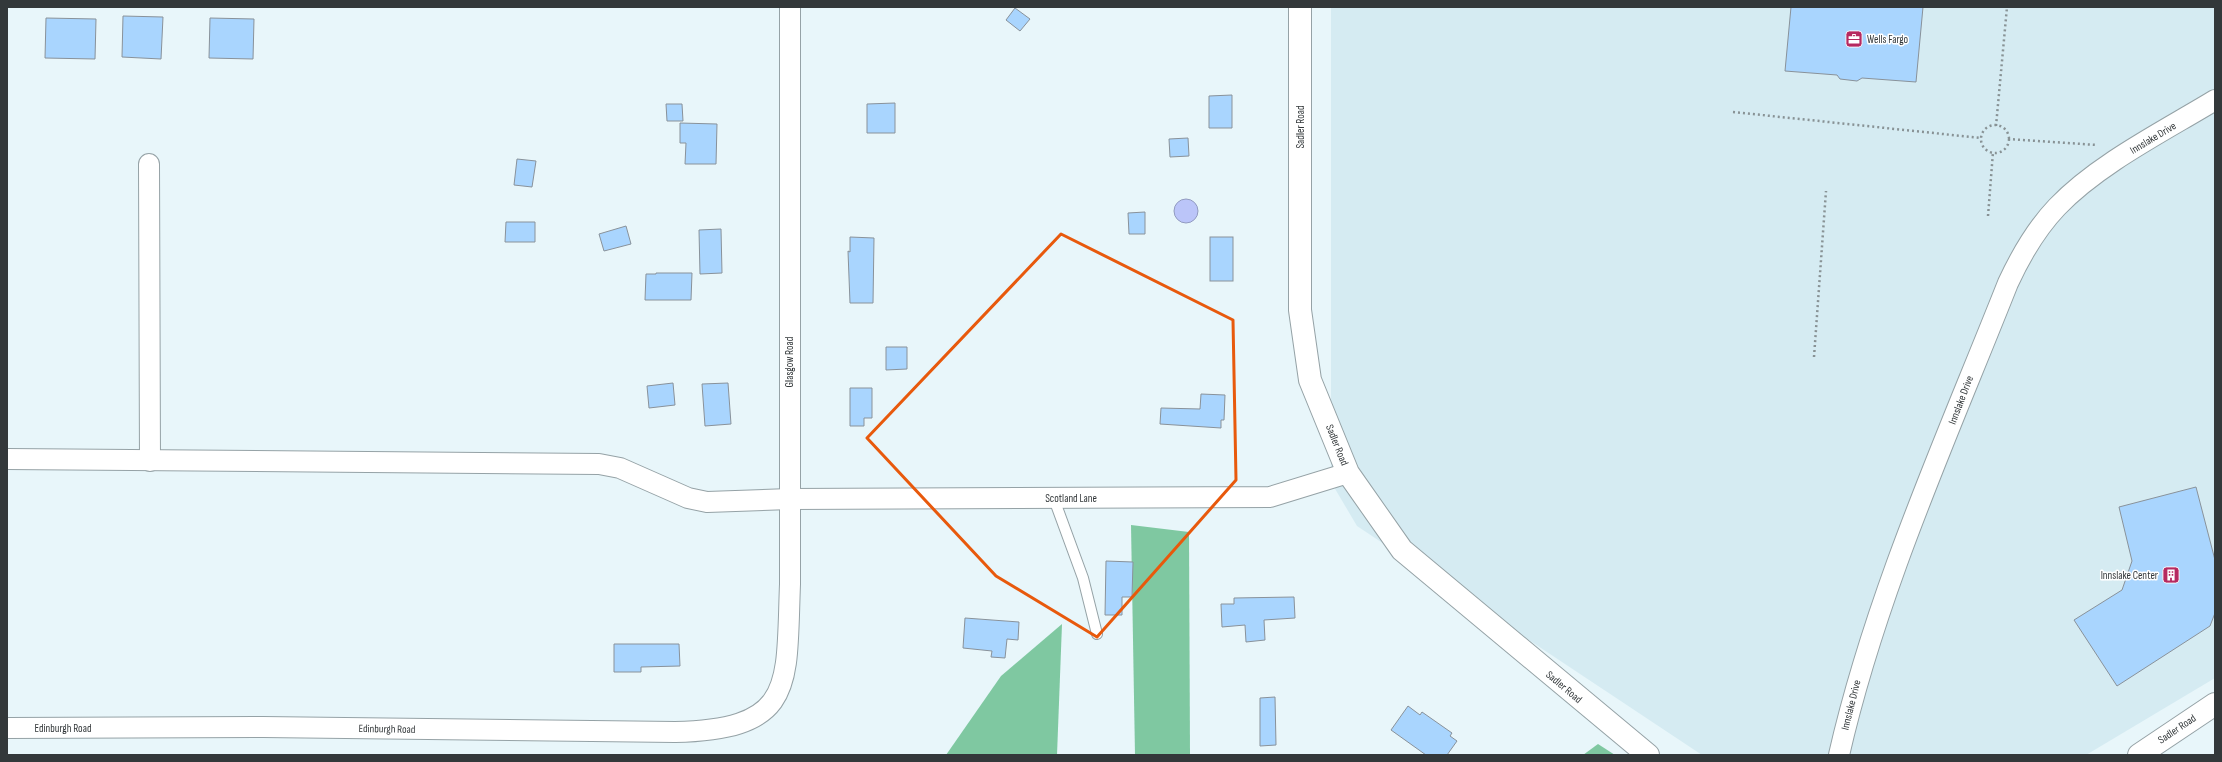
<svg xmlns="http://www.w3.org/2000/svg" width="2222" height="762" viewBox="0 0 2222 762" font-family="'Sofia Sans Condensed',sans-serif">
<style>
.built{fill:#d5ebf2}
.forest{fill:#7fc8a1}
.water{fill:#bbc5f9;stroke:#929bc0}
.building{fill:#a9d5fe;stroke:#89929a}
.lines{fill:none;stroke-linecap:round;stroke-linejoin:round}
.service-casing{stroke:#95a2a6;stroke-width:12}
.minor-casing{stroke:#95a2a6;stroke-width:22}
.tertiary-casing{stroke:#95a2a6;stroke-width:24}
.path{stroke:#889295;stroke-width:2.5;stroke-dasharray:2 3;stroke-linecap:butt}
.service{stroke:#fff;stroke-width:10}
.minor{stroke:#fff;stroke-width:20}
.tertiary{stroke:#fff;stroke-width:22}
.marked{fill:none;stroke:#e8590c;stroke-width:3;stroke-linejoin:round}
.labels{text-anchor:middle;dominant-baseline:central;stroke-width:3;stroke-linejoin:round;paint-order:stroke}
.poi-label{font-size:11px;fill:#33383a;stroke:#fff;text-anchor:start}
.street-label{font-size:11px;fill:#33383a;stroke:#fff}
</style>
<rect width="100%" height="100%" fill="#e8f6fa"/>
<path class="built" d="M1331,7H2215V678L2086,755H1702L1357,526L1331,482Z"/>
<g class="forest">
<path d="M1131,525L1189,532L1190,755H1135Z"/>
<path d="M1062,624L1057,755H946L1001,676Z"/>
<path d="M1598,744L1615,755H1583Z"/>
</g>
<circle class="water" cx="1186" cy="211" r="12"/>
<g class="building">
<path d="M1791,7H1923L1916,82L1862,78L1857,81L1840,79L1837,75L1785,71Z"/>
<path d="M1015,8L1030,19L1020,31L1006,20Z"/>
<path d="M123,16L163,17L161,59L122,57Z"/>
<path d="M46,18L96,19L95,59L45,58Z"/>
<path d="M210,18L254,19L253,59L209,58Z"/>
<path d="M1232,95V128H1209V96Z"/>
<path d="M895,103V133H867V104Z"/>
<path d="M666,104H682L683,121H667Z"/>
<path d="M680,123L717,124L716,164H685L686,143H680Z"/>
<path d="M1188,138L1189,156L1170,157L1169,139Z"/>
<path d="M517,159L536,161L532,187L514,185Z"/>
<path d="M1145,212V234H1129L1128,213Z"/>
<path d="M506,222H535V242H505Z"/>
<path d="M626,226L631,244L604,251L599,234Z"/>
<path d="M721,229L722,273L700,274L699,230Z"/>
<path d="M850,237L874,238L873,303H850L848,251L850,252Z"/>
<rect x="1210" y="237" width="23" height="44"/>
<path d="M656,273H692L691,300H645L646,274H656Z"/>
<path d="M886,347H907V369L886,370Z"/>
<path d="M673,383L675,405L649,408L647,386Z"/>
<path d="M728,383L731,424L705,426L702,384Z"/>
<path d="M850,388H872V418H864V426H850Z"/>
<path d="M1201,394L1225,395L1224,420H1221V428L1160,424L1161,408L1200,409Z"/>
<path d="M2196,487L2215,560V613L2210,626L2117,686L2074,620L2122,590L2132,561L2119,507Z"/>
<path d="M1106,561L1133,562L1132,597H1122V615H1105Z"/>
<path d="M1294,597L1295,618L1264,620L1265,640L1246,642L1245,625L1222,627L1221,604H1234V598Z"/>
<path d="M965,618L1019,622L1018,640L1007,639L1005,658L991,657L992,651L963,648Z"/>
<path d="M614,644H679L680,666L641,667V672H614Z"/>
<path d="M1275,697L1276,745L1260,746V698Z"/>
<path d="M1408,706L1420,715L1422,712L1452,733L1450,736L1457,741L1447,755H1426L1391,730Z"/>
</g>
<g class="lines">
<g class="service-casing">
<path id="service" d="M1054,499L1083,578L1097,634"/>
</g>
<g class="minor-casing">
<g id="minor">
<path d="M149,164L150,461"/>
<path d="M7,459L599,464L620,468L688,498L707,502L790,499L1270,497L1348,473"/>
<path d="M7,728L263,727L675,732C796,729 786,686 790,584V7"/>
<path d="M1839,755C1876,593 1947,437 2008,283C2021,255 2036,229 2057,207C2098,164 2164,131 2215,100"/>
</g>
</g>
<g class="tertiary-casing">
<g id="tertiary">
<path d="M1300,7V310L1310,380L1348,473L1402,550L1648,755"/>
<path d="M2139,755L2215,704"/>
</g>
</g>
<g class="path">
<path d="M1733,112L1981,138"/>
<circle cx="1995" cy="139" r="14"/>
<path d="M1996,126L2007,7"/>
<path d="M2008,139L2097,145"/>
<path d="M1988,216L1993,152"/>
<path d="M1814,357L1826,191"/>
</g>
<use href="#service" class="service"/>
<use href="#minor" class="minor"/>
<use href="#tertiary" class="tertiary"/>
</g>
<path class="marked" d="M1061,234L1233,320L1236,480L1097,637L996,576L867,438Z"/>
<defs>
<g id="office-square" transform="scale(0.9)"><rect x="-9" y="-9" width="18" height="18" rx="4" fill="#b62960" stroke="#fff"/><path d="M-6-3h4V-5.5h4V-3h4V5H-6ZM-1-4.5V-3h2v-1.5ZM-6 0V1H6V0Z" fill="#fff"/></g>
<g id="building-square" transform="scale(0.9)"><rect x="-9" y="-9" width="18" height="18" rx="4" fill="#b62960" stroke="#fff"/><path d="M-4-6H4V6H1V3H-1V6H-4ZM-2.5-4.3h1.7v1.8h-1.7ZM.8-4.3h1.7v1.8H.8ZM-2.5-1h1.7V.8h-1.7ZM.8-1h1.7V.8H.8Z" fill="#fff"/></g>
</defs>
<g fill-rule="evenodd">
<use href="#office-square" x="1854" y="39"/>
<use href="#building-square" x="2171" y="575"/>
</g>
<g class="labels">
<g class="poi-label">
<text x="1867" y="39">Wells Fargo</text>
<text x="2158" y="575" text-anchor="end">Innslake Center</text>
</g>
<g class="street-label">
<text transform="translate(1300 127) rotate(-90)">Sadler Road</text>
<text transform="translate(2153 138) rotate(-31)">Innslake Drive</text>
<text transform="translate(789 362) rotate(-90)">Glasgow Road</text>
<text transform="translate(1961 400) rotate(-69)">Innslake Drive</text>
<text transform="translate(1337 445) rotate(68)">Sadler Road</text>
<text x="1071" y="498">Scotland Lane</text>
<text transform="translate(1564 687) rotate(40)">Sadler Road</text>
<text transform="translate(1851 705) rotate(-76)">Innslake Drive</text>
<text x="63" y="728">Edinburgh Road</text>
<text transform="translate(387 729) rotate(1)">Edinburgh Road</text>
<text transform="translate(2177 729) rotate(-34)">Sadler Road</text>
</g>
</g>
<rect width="2222" height="762" fill="none" stroke="#33383a" stroke-width="16"/>
</svg>
